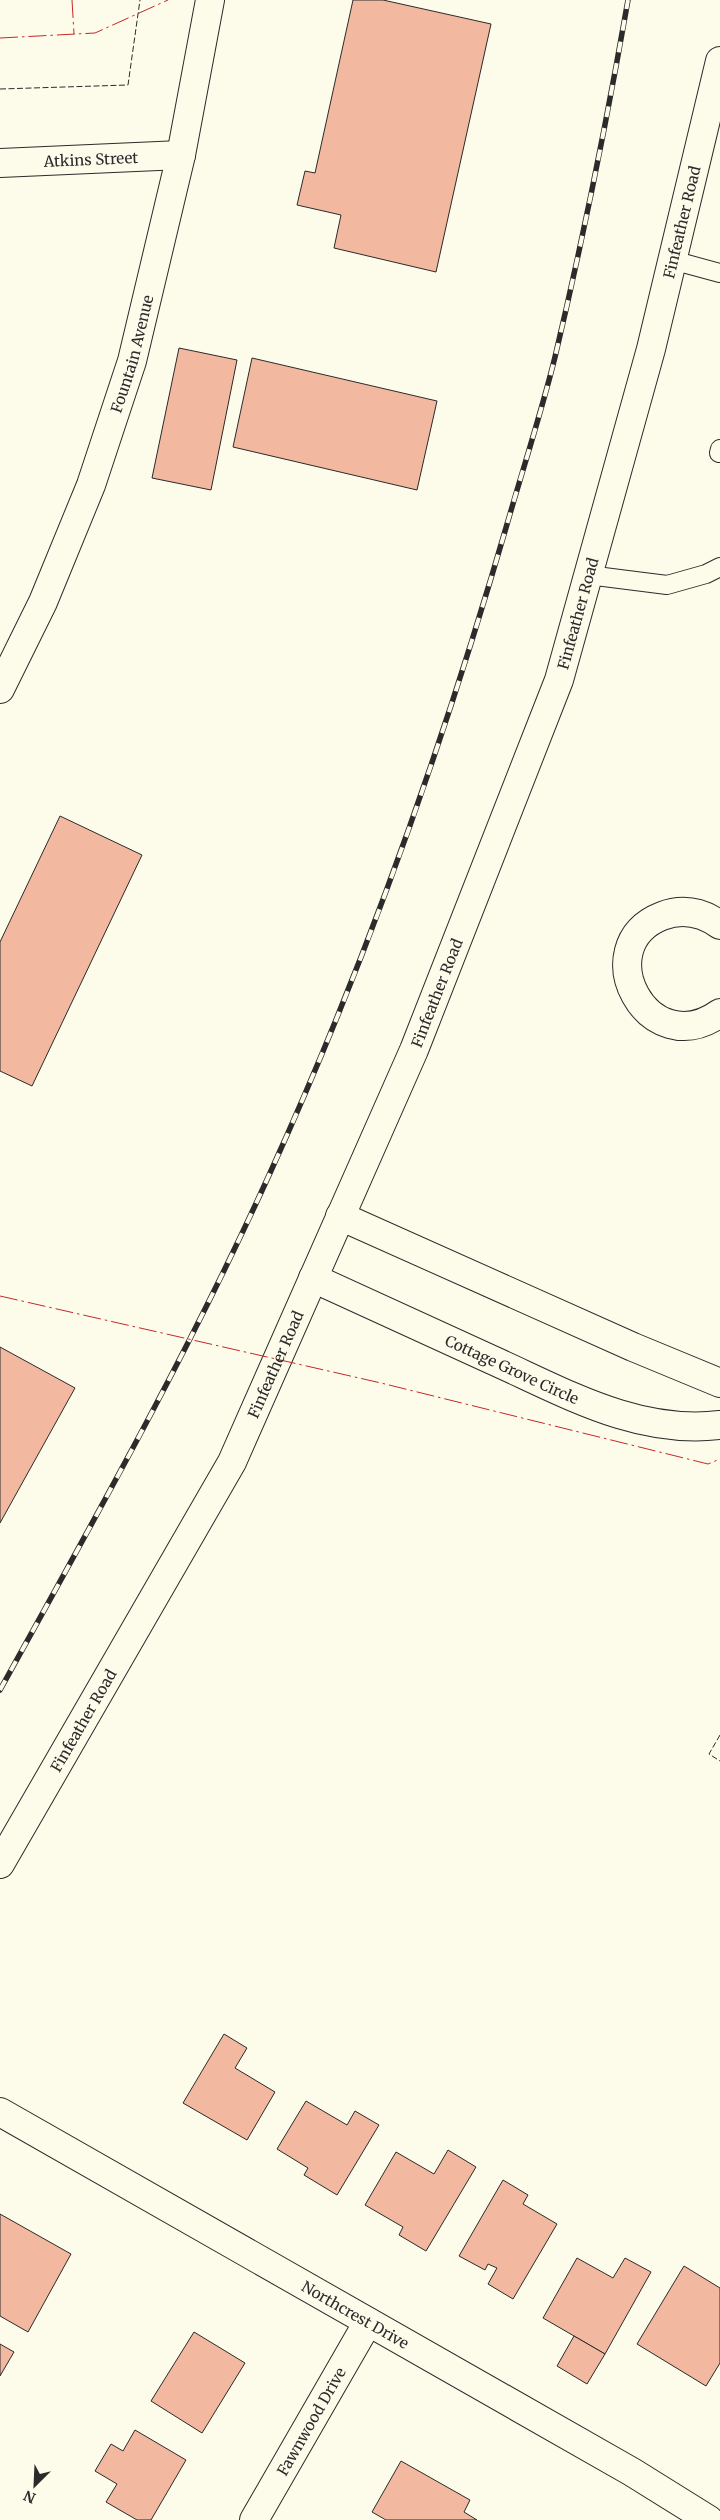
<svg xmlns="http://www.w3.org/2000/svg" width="720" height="2520" viewBox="0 0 720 2520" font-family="Merriweather,serif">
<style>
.building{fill:#f2b8a0;stroke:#2b2b2b}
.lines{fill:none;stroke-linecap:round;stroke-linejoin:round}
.service-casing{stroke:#2b2b2b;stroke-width:20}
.minor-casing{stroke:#2b2b2b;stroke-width:30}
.tertiary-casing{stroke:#2b2b2b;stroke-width:30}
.service{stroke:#fdfbea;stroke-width:18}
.minor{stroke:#fdfbea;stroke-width:28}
.tertiary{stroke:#fdfbea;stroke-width:28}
.rail-casing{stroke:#2b2b2b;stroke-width:5.5}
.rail{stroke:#fdfbea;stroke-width:4;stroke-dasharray:11;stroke-linecap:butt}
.fence{stroke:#2b2b2b;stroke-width:1;stroke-dasharray:6 2.5;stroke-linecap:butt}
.power{stroke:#c62828;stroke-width:1;stroke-dasharray:18 4 2.5 4;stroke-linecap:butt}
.labels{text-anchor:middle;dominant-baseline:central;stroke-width:4;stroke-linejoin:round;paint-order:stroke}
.street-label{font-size:15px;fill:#2b2b2b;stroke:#fdfbea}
</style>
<rect width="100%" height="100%" fill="#fdfbea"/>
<g class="building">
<path d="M353,0H383L491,24L436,272L334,248L341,215L297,205L305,171L315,173Z"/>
<path d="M179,348L237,360L211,490L152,478Z"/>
<path d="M252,358L437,401L417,490L233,447Z"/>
<path d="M60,816L142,855L32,1086L0,1071V942Z"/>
<path d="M0,1347L75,1388L0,1523Z"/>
<path d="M224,2034L247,2048L235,2068L275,2092L247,2140L183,2103Z"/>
<path d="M306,2101L347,2125L355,2111L379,2125L337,2195L304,2175L308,2168L277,2149Z"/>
<path d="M448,2150L476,2167L426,2251L399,2235L403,2227L365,2205L396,2152L434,2174Z"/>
<path d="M503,2180L528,2195L523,2204L557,2224L513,2299L488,2284L497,2268L488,2264L485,2270L459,2256Z"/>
<path d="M0,2214L71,2254L28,2332L0,2316Z"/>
<path d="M577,2258L613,2278L625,2258L651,2272L605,2354L543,2318Z"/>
<path d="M684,2266L720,2288V2363L706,2386L637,2344Z"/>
<path d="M194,2332L245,2363L202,2433L151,2401Z"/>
<path d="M574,2336L605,2354L587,2384L557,2366Z"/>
<path d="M0,2344L14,2352L0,2376Z"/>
<path d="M135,2430L186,2460L151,2520H137L106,2502L117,2484L95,2471L111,2444L123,2451Z"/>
<path d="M401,2461L470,2500L464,2512L477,2520H386L372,2512Z"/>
</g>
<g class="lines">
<g class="service-casing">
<g id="service">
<path d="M672,260L720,273"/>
<path d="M719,453L720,449"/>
<path d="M588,575L667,585L706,574L720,567"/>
</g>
</g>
<g class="minor-casing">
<g id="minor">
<path id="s1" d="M0,163L181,155"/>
<path id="s2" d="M0,689L43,602L91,485L132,361L181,155L210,0"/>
<path d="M720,925C702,912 683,908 662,916C586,946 648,1065 720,1013"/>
<path d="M340,1216L633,1347L720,1383"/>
<path id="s3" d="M313,1278C372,1305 431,1332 490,1359C564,1392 636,1435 720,1425"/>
<path id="s4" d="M0,2112L632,2472L709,2520"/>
<path id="s5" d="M254,2520L368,2322"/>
</g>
</g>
<g class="tertiary-casing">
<g id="tertiary">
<path id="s6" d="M0,1864L232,1462L414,1050L559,680L651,349L720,61"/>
</g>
</g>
<use href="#service" class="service"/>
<use href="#minor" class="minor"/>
<use href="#tertiary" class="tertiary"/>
<g class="rail-casing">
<path id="rail" d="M0,1690C94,1520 190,1350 270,1173C367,960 445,739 510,514C525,462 542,410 555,357C583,239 607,120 628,0"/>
</g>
<use href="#rail" class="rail"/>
<g class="fence">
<path d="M0,89L128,85L140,0"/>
<path d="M720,1735L709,1754L720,1761"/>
</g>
<g class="power">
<path d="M72,0L74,34"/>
<path d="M0,38L95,33L168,0"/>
<path d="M0,1296L381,1383L708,1464L720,1459"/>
</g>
</g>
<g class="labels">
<g class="street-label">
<text stroke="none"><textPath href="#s1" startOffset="91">Atkins Street</textPath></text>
<text stroke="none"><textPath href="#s6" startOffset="1786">Finfeather Road</textPath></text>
<text stroke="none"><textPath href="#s2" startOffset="361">Fountain Avenue</textPath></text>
<text stroke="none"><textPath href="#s6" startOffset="1381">Finfeather Road</textPath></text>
<text stroke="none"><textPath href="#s6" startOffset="976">Finfeather Road</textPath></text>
<text stroke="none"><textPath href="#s6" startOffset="571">Finfeather Road</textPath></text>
<text stroke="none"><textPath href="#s3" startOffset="219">Cottage Grove Circle</textPath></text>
<text stroke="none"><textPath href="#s6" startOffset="166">Finfeather Road</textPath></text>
<text stroke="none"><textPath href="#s4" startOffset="409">Northcrest Drive</textPath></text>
<text stroke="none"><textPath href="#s5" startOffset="114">Fawnwood Drive</textPath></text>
</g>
</g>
<g transform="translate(35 2485) rotate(204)" stroke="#fdfbea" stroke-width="4" paint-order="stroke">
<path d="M0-4L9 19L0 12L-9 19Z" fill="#2b2b2b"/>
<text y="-8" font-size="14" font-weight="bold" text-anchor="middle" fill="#2b2b2b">N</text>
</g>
</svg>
